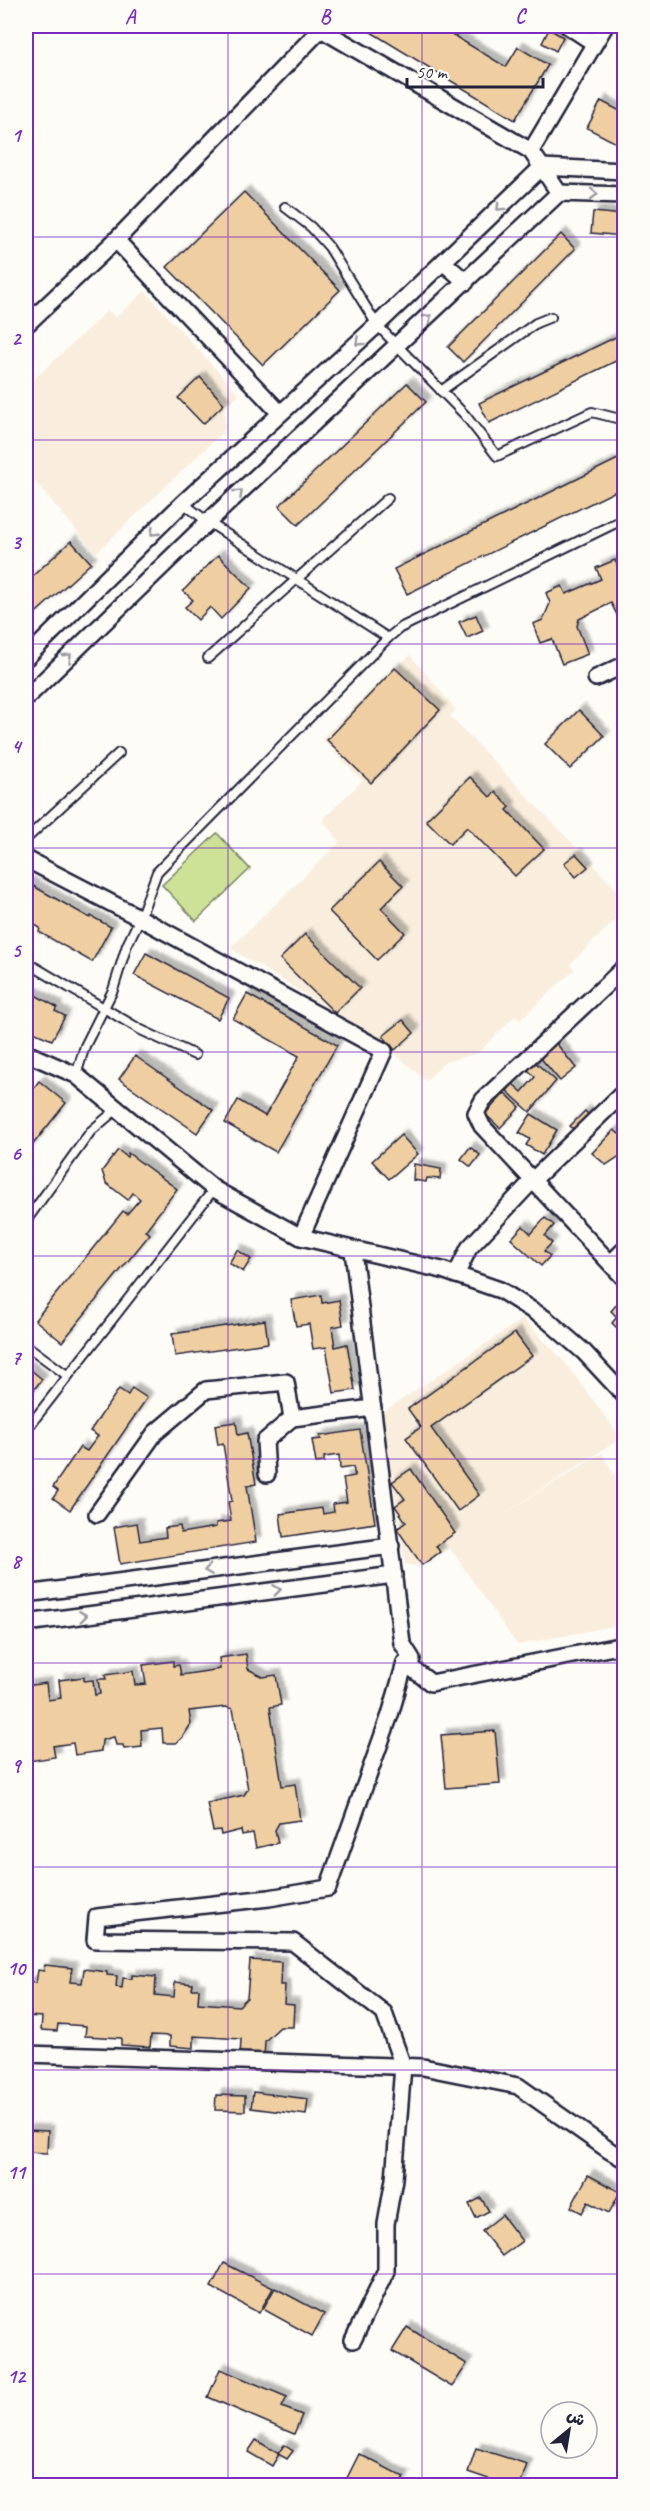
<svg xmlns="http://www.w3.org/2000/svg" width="650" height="2511" viewBox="0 0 650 2511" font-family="Caveat,'Playpen Sans Arabic',sans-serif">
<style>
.built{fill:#f9eedd}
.green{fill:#cde297;stroke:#788269;stroke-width:1.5}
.building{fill:#efcea1;stroke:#22223b;stroke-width:1.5;filter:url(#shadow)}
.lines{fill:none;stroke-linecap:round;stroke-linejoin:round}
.lane-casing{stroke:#22223b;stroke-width:12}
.street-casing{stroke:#22223b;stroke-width:20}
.lane{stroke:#fdfcf7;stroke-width:8}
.street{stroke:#fdfcf7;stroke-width:15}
.oneway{stroke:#9a9aa2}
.grid{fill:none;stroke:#7b2cbf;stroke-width:1.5;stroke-opacity:0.55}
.neatline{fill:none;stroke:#7b2cbf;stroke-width:2}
.grid-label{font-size:20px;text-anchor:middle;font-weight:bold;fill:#7b2cbf}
</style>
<defs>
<filter id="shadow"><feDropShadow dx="5.5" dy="-5.5" stdDeviation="1.5" flood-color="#0004"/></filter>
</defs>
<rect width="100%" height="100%" fill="#fdfcf7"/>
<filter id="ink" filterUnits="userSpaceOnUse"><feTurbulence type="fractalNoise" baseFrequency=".0167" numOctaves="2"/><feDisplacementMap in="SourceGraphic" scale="12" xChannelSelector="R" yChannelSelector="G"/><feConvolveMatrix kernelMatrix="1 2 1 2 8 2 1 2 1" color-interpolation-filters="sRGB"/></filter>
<g filter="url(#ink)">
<g class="built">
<path d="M145,291L239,395L224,409L225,430L96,553L26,471V387L108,310L115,318Z"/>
<path d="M410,655L456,710L450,716L624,897V912L570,964L574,970L520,1020L515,1016L478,1053L445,1062L426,1081L382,1042L230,948L340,842L322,820L362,781L322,738Z"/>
<path d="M523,1319L564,1361L621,1438L502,1515L602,1453L624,1492V1624L517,1645L450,1548L420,1567L405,1564L383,1412Z"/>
</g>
<path class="green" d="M217,833L250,869L196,921L162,885Z"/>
<g class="building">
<path d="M361,26H438L506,67L518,47L548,65L515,120Z"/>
<path d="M549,29L563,37L556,51L542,43Z"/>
<path d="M601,101L624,113L620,122L624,124V147L587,128Z"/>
<path d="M244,192L340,290L263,365L167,267Z"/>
<path d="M593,212L624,215V236L591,233Z"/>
<path d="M561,234L575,249L463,362L448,347Z"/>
<path d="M624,333V357L489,423L479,403Z"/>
<path d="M200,377L224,404L203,424L178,398Z"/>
<path d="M407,383L426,402L298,525L279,506Z"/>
<path d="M624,456V487L407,594L394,569Z"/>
<path d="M71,541L91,563L29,619L26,616V582Z"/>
<path d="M218,555L251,588L221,619L210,607L198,620L185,607L193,600L183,591Z"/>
<path d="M615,560L619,569L624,567V614L618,617L611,603L579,619L577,626L588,654L562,664L552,639L540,643L533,624L543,620L550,603L546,593L562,586L566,594L601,579L596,568Z"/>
<path d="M476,615L483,631L467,638L459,622Z"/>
<path d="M395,668L440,710L371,783L327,740Z"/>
<path d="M579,710L604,736L570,769L545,744Z"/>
<path d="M470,777L490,797L495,792L510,807L507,810L544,849L515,876L467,827L450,844L426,820Z"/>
<path d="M576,854L588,867L576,877L564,863Z"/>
<path d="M379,862L403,886L381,908L405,933L377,960L329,911Z"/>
<path d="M26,882L90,918L91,916L111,927L92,962L39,932L40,928L26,919Z"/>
<path d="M305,934L360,988L335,1013L280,959Z"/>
<path d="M146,953L229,998L218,1019L134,975Z"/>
<path d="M26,990L57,1007L55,1011L65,1016L52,1040L26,1029Z"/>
<path d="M247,994L337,1045L276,1152L225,1123L238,1100L265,1116L299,1056L233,1019Z"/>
<path d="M403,1020L414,1033L395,1050L383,1036Z"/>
<path d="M556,1043L576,1068L560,1081L539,1056Z"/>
<path d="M135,1056L213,1110L197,1133L119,1079Z"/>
<path d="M535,1062L556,1081L530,1112L507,1091L513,1084L522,1092L535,1077L528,1070Z"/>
<path d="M39,1081L66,1103L26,1153V1098Z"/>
<path d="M505,1093L520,1107L500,1128L485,1114Z"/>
<path d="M585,1111L593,1119L578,1134L570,1126Z"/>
<path d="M531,1114L557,1130L542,1155L526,1145L530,1139L519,1133Z"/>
<path d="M624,1128V1153L606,1165L592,1153L614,1130L619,1134Z"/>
<path d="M401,1135L418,1154L389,1179L372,1161Z"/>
<path d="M470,1147L480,1155L471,1167L461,1159Z"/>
<path d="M118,1150L127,1157L128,1153L177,1189L145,1231L150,1234L62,1342L35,1320L123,1211L127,1214L140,1199L133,1193L128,1200L106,1183L102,1171Z"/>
<path d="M414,1164L441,1169L440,1179L427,1178L426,1182L413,1180Z"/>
<path d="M545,1218L554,1225L545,1236L552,1243L544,1251L550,1256L541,1266L511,1239L523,1226L531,1234Z"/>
<path d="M237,1250L251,1259L243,1272L229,1263Z"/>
<path d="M321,1295L322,1303L339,1300L343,1325L332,1327L335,1347L347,1344L355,1390L334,1393L326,1347L313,1349L309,1324L296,1326L291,1300Z"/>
<path d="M617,1304L624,1311V1329L621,1332L612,1323L617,1317L611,1311Z"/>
<path d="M265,1320L268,1343L175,1356L172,1334Z"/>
<path d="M515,1333L532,1356L431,1428L479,1495L458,1511L406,1438L421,1427L408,1409Z"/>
<path d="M26,1366L42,1379L26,1400Z"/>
<path d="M132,1388L147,1398L70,1510L53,1498L58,1491L53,1487L80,1447L87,1451L98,1436L90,1431L119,1389L128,1395Z"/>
<path d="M236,1422L238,1435L247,1433L256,1484L247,1486L256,1542L120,1564L114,1527L137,1523L140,1541L166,1537L165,1528L180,1526L181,1533L216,1527V1523L231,1521L228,1502L232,1501L223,1444L218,1445L215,1425Z"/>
<path d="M360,1430L375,1523L283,1537L280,1514L322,1508L323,1514L334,1512L333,1504L347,1502L343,1478L355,1476L353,1467L340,1469L339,1455L324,1457V1462L316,1463L312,1440L321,1439L320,1436Z"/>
<path d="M411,1469L455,1533L436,1546L440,1552L422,1565L397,1529L406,1522L395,1506L405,1499L392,1482Z"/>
<path d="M246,1654L248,1669L263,1677L276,1675L281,1705L270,1707L282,1786L295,1784L300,1820L279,1823L275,1830L278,1843L256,1848L253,1833L242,1835L241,1830L221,1835L220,1830L213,1831L207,1803L244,1795L248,1789L233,1709L226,1707L189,1711L191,1724L182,1738L176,1743H163L162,1728L141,1730L142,1747L124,1749L123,1745H116L114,1737L102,1740L101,1751L75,1755L73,1743L53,1746L55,1757L29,1761L26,1746V1686L46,1683L48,1700L61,1698L59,1680L84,1677V1681L93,1680L95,1695L100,1694L98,1679H106L105,1675L133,1671L135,1685L146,1684L143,1665L173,1661V1666L179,1665L181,1675L220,1669L219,1658Z"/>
<path d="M495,1731L500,1784L446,1788L441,1735Z"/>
<path d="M250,1960L281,1962L280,1985H285L284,2004L294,2005L293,2027H280L265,2041L264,2059L240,2057L241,2039L194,2036V2048L170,2046V2036L151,2035L150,2047L121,2045V2038L85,2036L86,2026L58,2024L57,2031L41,2030L42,2017L26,2016V1982L36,1983L38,1970L44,1971L45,1965L72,1968L70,1982L82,1983L84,1969L107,1972V1975L117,1976L116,1987L122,1988L123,1978L132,1979V1975L156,1977L155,1995L174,1997L175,1982L193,1984L192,1989H199L198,2003L239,2006L247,1998Z"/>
<path d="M253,2092L308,2099L306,2115L251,2108Z"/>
<path d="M216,2095L245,2096V2111L215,2110Z"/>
<path d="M26,2130L48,2131L47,2153L26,2152Z"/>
<path d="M588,2175L620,2192L609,2213L588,2202L582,2213L571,2207Z"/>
<path d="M481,2198L489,2211L476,2218L469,2204Z"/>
<path d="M502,2215L522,2241L502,2256L482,2231Z"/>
<path d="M224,2263L273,2288L259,2313L211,2287Z"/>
<path d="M275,2288L324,2314L312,2336L263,2309Z"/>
<path d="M407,2327L467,2364L452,2387L392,2351Z"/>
<path d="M220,2369L287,2397L282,2407L302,2415L294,2434L208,2397Z"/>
<path d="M256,2440L279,2454L272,2466L248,2452Z"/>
<path d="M284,2445L293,2451L287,2459L278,2454Z"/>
<path d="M476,2448L527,2464L520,2486H509L468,2472Z"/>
<path d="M359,2454L404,2477L400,2486H343Z"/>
</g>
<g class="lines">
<g class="lane-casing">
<g id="lane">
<path d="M285,207L311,227L329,247L377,325L465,415L497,456L592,412L624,420"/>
<path d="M441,391L536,323L551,317"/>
<path d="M183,503L208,522L388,638"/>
<path d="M208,658L388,498"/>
<path d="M26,839L119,753"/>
<path d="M26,962L141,1030L195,1055"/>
<path d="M76,1075L85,1046L113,990L127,945L140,918L157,872L388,638L400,628L624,519"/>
<path d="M26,1221L91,1131L117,1109"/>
<path d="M26,1345L68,1376"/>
<path d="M26,1430L214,1189"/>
</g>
</g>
<g class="street-casing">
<g id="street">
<path d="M568,26L594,43"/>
<path d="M531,151L605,26"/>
<path d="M116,240L280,413"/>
<path d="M443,262L466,282"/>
<path d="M26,325L116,240L321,29L531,151L559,193"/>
<path d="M26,658L183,503L377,325L542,167L624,171"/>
<path d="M596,678L624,665"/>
<path d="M26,698L208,522L559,193L624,195"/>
<path d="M26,859L140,918L384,1051L301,1237"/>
<path d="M624,968L483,1100L476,1113L482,1126L624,1278"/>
<path d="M26,1053L76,1075L214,1189L301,1237L442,1270L500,1290L546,1319L584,1352L624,1395"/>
<path d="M353,1251L402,1643L412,1659L405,1663L431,1683L624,1645"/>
<path d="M611,1263L624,1250"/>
<path d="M456,1275L469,1248L533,1180L624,1092"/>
<path d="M267,1474L265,1441L292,1418"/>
<path d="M97,1514L155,1433L206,1390L286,1382L292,1418L373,1408"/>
<path d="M26,1594L391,1546"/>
<path d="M26,1623L394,1575"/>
<path d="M26,2054L423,2067L518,2086L610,2151L624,2159"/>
<path d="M353,2340L386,2271V2224L394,2179L403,2066L384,2013L293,1942L95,1940L97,1917L269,1898L328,1888L390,1715L405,1663"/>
</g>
</g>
<use href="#lane" class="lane"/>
<use href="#street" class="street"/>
</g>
<defs><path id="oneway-chevron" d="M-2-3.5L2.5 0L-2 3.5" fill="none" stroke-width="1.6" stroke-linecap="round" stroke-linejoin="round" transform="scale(1.5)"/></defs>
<g class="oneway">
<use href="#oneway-chevron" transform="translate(594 194) rotate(1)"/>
<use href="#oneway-chevron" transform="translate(500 207) rotate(136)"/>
<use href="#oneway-chevron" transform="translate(428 318) rotate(-44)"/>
<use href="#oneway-chevron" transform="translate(359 342) rotate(138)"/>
<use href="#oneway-chevron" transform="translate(239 493) rotate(-43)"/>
<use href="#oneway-chevron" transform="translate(154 532) rotate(136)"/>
<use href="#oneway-chevron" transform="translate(68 657) rotate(-44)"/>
<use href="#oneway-chevron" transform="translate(208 1570) rotate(172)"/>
<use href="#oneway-chevron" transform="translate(277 1590) rotate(-7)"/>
<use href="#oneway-chevron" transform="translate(83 1616) rotate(-7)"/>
</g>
</g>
<path class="grid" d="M228,26V2486M422,26V2486M26,237H624M26,440H624M26,644H624M26,848H624M26,1052H624M26,1256H624M26,1459H624M26,1663H624M26,1867H624M26,2070H624M26,2274H624"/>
<rect width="650" height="2511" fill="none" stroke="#fdfcf7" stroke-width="66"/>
<g transform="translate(569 2430) rotate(30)"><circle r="28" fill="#fdfcf7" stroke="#a5a5ac" stroke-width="1.5"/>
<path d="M0-4.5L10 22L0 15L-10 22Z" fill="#22223b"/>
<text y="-9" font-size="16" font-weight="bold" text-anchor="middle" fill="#22223b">ش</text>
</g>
<path d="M407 78v9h136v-9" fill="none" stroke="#22223b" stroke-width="3"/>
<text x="416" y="78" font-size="18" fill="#22223b" stroke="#fdfcf7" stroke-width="4.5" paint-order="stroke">50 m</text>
<rect x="33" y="33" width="584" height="2445" class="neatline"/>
<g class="grid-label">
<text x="130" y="23">A</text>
<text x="325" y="23">B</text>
<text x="520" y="23">C</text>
<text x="16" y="142">1</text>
<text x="16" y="345">2</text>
<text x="16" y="549">3</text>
<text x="16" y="753">4</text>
<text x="16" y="957">5</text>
<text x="16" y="1160">6</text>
<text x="16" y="1364">7</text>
<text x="16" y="1568">8</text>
<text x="16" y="1772">9</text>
<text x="16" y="1975">10</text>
<text x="16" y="2179">11</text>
<text x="16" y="2383">12</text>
</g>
</svg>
